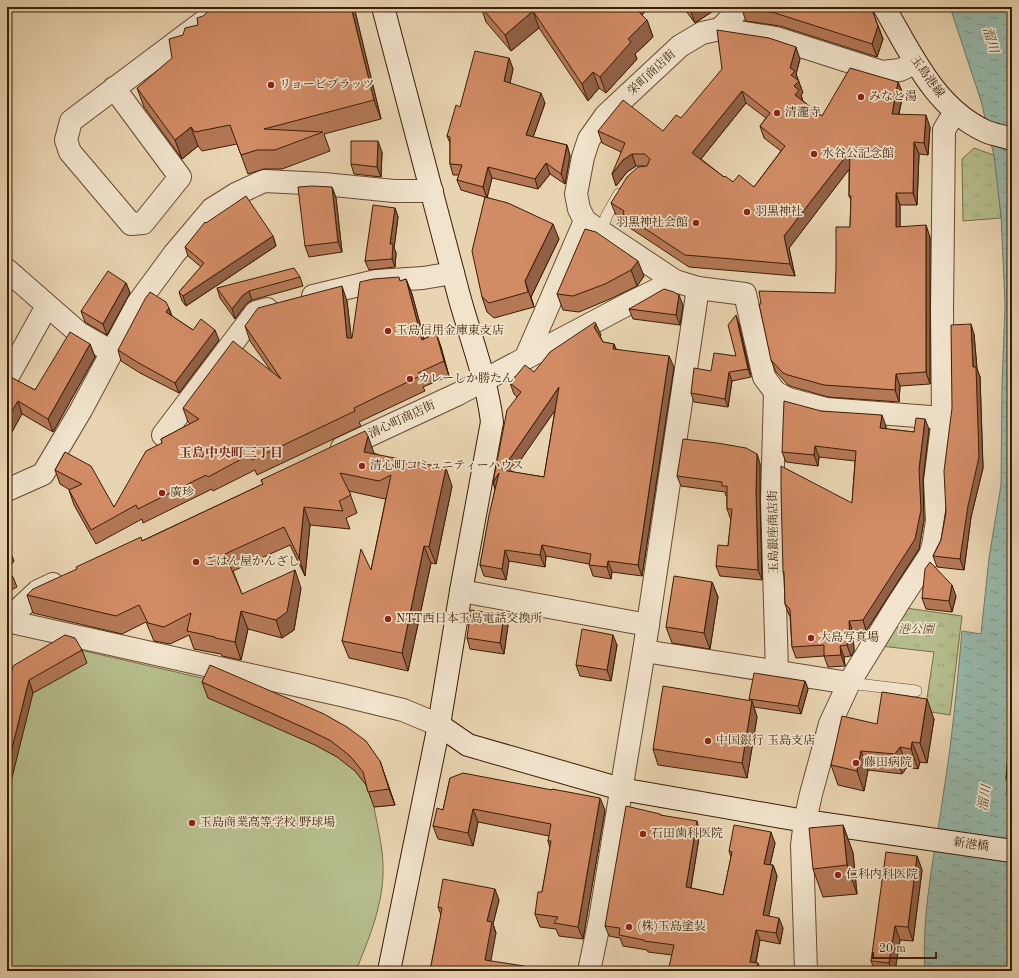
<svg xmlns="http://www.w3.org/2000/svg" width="1019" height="978" viewBox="0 0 1019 978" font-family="'Old Standard TT','Noto Serif JP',serif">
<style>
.grass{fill:#b6bd8c;stroke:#786d48}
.park{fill:url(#park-tufts);stroke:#786d48}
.water{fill:url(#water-ripples);stroke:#727a68}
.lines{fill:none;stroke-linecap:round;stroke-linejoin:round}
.lane-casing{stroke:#664b30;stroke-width:12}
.street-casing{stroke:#664b30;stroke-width:24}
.secondary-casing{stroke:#3b1d05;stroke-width:24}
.lane{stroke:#f1e3cc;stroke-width:11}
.street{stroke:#f1e3cc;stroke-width:22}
.secondary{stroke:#f1e3cc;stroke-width:22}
.wall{fill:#b47857;stroke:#3b1d05;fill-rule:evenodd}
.shaded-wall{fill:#926147;stroke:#3b1d05}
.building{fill:#d18b65;stroke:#3b1d05;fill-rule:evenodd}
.poi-dot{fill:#8f2418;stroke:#f1e3cc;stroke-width:1.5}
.labels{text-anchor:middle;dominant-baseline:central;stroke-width:3.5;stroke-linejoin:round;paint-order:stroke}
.street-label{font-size:12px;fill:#3b1d05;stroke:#f1e3cc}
.poi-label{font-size:12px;fill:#3b1d05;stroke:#f1e3cc;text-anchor:start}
.park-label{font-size:12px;font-style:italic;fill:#5a4527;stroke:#f1e3cc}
.water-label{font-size:13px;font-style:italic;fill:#574c37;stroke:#f1e3cc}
.neighbourhood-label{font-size:13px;font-weight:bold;fill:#7a1f14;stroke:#f1e3cc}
</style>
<defs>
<pattern id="park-tufts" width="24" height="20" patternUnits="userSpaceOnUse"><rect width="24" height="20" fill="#b6bd8c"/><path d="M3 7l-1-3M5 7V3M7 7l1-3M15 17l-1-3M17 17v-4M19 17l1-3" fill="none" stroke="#9da277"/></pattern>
<pattern id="water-ripples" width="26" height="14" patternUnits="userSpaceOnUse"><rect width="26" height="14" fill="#97b8aa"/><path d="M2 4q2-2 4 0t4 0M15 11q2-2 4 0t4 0" fill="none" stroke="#7c9588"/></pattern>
</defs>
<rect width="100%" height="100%" fill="#e9d4b1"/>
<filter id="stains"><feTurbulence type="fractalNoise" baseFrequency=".005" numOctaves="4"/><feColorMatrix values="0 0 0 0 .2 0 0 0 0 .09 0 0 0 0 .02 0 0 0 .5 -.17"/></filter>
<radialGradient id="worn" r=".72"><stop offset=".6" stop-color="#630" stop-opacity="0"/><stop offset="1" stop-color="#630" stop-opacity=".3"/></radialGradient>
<path class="grass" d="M80,650L215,681L371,756L385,776L395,805L374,807C378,829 384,852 383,874C382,909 368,940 356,971H7V721L17,678Z"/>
<g class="park">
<path d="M974,148L996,156L1001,218L963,221L962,159Z"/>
<path d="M906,608L962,616L950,715L925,711L934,652L880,646Z"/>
</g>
<path class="water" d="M950,7H1012V741L1006,795L1012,796V971H925C921,913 935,854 943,796C952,741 957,686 962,631L981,634L989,558L1001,485L1002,385L1005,304L1001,215L994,156L981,101Z"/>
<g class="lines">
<g class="lane-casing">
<g id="lane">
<path d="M601,231L607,215L619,194"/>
<path d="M849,683L916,691"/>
</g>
</g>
<g class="street-casing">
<g id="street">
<path d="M720,29L741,7"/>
<path d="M114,88L180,177L143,223L131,224L70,152L66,140L71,121L223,7"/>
<path d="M7,270L79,333L112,352"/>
<path d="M313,296L376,281L423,278L453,273"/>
<path d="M526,357L585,221"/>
<path d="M7,378L47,306"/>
<path d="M775,392L788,399L826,409L943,418"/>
<path d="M163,435L256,312L267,309"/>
<path d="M342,448L458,394L626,305L675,281"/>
<path d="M7,490L43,474L81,410L138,303L174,254L212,209L236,194L264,181L324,184L394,191H432"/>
<path d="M461,591L648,625"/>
<path d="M7,620L38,591L53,584"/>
<path d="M7,621L341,695L403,710L439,725"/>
<path d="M644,651L849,683"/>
<path d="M777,672L772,500L775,392L764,377L745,294L698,288L675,281L585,221L579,209L576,194L583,157L589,139L606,115L680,46L702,33L720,29L776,38L882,72L900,70L915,63"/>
<path d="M589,971L600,919L644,651L698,288"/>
<path d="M806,971L802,845L805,821L811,794L830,724L849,683L899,602L930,555L933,546L937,521L935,481L943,418L942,310L944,130L950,120L957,113"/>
</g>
</g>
<g class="secondary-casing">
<g id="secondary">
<path d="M383,7C408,102 433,197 458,292C469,334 487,379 492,422L461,591L439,725L389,971"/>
<path d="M884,7C911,53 934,107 985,131C994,135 1003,136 1012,139"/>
<path d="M439,725L468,745L621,789L805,821L1012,851"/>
</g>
</g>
<use href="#lane" class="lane"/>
<use href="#street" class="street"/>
<use href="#secondary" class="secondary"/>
</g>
<g class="wall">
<path d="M354,7L381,119L324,134L330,151L282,169H264L248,174L237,144L202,151L198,146L182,159L144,107L137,88Z"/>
<path d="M481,7H649L642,15L647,20L653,37L635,54L637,59L606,93L599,88L588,101L539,28L511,51L486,22Z"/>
<path d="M683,7H719L695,23Z"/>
<path d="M741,7H871L883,39L877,57L780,26L746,21Z"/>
<path d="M509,58L513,69L510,83L545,103L533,137L567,145L570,156L565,184L550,174L538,189L492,178L487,197L559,239L531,297L534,307L494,318L487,312L482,297L485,197L461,190L457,180L459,175H453L450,164V143L447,136L460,107Z"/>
<path d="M800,59L796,74L803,93L801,95L803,101L822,116L898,82L903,94L899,114L930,127L928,155L919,154L917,205H900V227L930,237V384L900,386L899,402L828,397L793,387L788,385L776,372L771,360L835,293L850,227L851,200L849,196V169L789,248L795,276L689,267L627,226L626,221L616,215L611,203L645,166H636L627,172L616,186L621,152L602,143L598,131H663L681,118ZM746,103L766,118L760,126L764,138L781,151L754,187L733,182L724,177L701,159Z"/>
<path d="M382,152L381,177L354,174L351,164Z"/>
<path d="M332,187L336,198L342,252L309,257L305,246Z"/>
<path d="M395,208L398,217L394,248L396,253L395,267L369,270L365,261Z"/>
<path d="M206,223L273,236L276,246L186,306L182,301L179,292L201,267L188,256L185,247Z"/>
<path d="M596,232L644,276L637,286L610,299L579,312L563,310L557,294Z"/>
<path d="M300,277L303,286L252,300L246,304L235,319L220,298L217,288Z"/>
<path d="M406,279L412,294L424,339L436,333L441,347L449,376L423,387L425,391L359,422L361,426L257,475L255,470L213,491L212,489L143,523L142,519L96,544L74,505L69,490H70L60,484L55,470L65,452L114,507L162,443L161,439L190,424L188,422L183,408L271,371L250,341L245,326L347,301L351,338H352L401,281Z"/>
<path d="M126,283L130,293L107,335L85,322L81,311Z"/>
<path d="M683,305L680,325L633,319L629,309Z"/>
<path d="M169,308L172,316L193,330L219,340L179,393L140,373L121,361L118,350Z"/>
<path d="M739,324L751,377L732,381L728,407L694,402L691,393L711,371L736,356Z"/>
<path d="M974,334L977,369L980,377L983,468L971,517L964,570L937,567L933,556L941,540Z"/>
<path d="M601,335L600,336L603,342L614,344L616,349L674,367L642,576L612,572L611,579L593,576L589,564L546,556L545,567L509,561L506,580L484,576L480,565L495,489L493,482L517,397L514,394L510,383L534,372ZM555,410L544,477L512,472L523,456Z"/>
<path d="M90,344L95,357L53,432L22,414L7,376L35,390Z"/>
<path d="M821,411L886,426V429L914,432L929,429L923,480L924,520L919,549L866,631L853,632L854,651L851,656L844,657L845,666L828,667L824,656L796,658L792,647L790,616L789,615L785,604L784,576L783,572L852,503L855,461L819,457L818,466L786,462L782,452Z"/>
<path d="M374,453L452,486L436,564L431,563L408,671L349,658L342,641L371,570L386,498L385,499L349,491L357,513L346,518L350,529L310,525L305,576L290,545L233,571L242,594L301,588L294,630L282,638L248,629L241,660L222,656L221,654L194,649L189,635L170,644L154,641L146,622L122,634L33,613L27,595L263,484L261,480Z"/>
<path d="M757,454L760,464V500L762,580L720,576L716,566L728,546L731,520L727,509V496H726L725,492L681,486L677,476Z"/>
<path d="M7,572L13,577L17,587L7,592Z"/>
<path d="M712,582L718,597L710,649L672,643L666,627Z"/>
<path d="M956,596L952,612L926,609L922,598Z"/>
<path d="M508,625L504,654L470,649L467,638Z"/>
<path d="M617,645L611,681L580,676L576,665Z"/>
<path d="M82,650L87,663L33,693L7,690Z"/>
<path d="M805,681L808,689L801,714L754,707L757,717L747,778L658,765L653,749L750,701L749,699Z"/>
<path d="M202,682L380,761L395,805L374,807L366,785L355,771L337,757L315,745L208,698Z"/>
<path d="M1012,716V792H1011L1006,778Z"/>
<path d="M934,719L927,763L920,762L918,769L907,767L902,774L868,770L864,791L838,785L831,765L877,724Z"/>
<path d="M450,778L605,810L583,939L559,936L556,929L540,927L535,914L542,892L550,848L548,841L549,836L478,822L473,846L438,839L433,826L443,810Z"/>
<path d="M661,815L700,832L691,888L723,895L731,857L729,851L775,843L770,865H773L777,876L768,916L783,928L780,944L760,940L756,963L672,955L648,952L647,950L623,946L620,938L609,936L605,926Z"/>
<path d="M843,825L853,853L857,894L823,897L813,869Z"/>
<path d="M917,856L922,870L913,941L900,940L895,971H875L871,961Z"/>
<path d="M499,900L493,924L496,933L430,971L441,915L438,907Z"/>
</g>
<g class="shaded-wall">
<path d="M351,7H354L381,119L374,100Z"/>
<path d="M632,7H649L637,20Z"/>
<path d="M689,7H719L695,23Z"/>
<path d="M533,11L539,28L511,51L505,35Z"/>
<path d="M647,20L653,37L635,54L637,59L606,93L600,77L628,39Z"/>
<path d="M878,26L883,39L877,57L872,44Z"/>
<path d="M796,47L800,59L796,74L803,93L801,95L803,102L795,95L794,86L790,68Z"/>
<path d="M509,58L513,69L508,92L504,81Z"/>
<path d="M593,72L599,88L588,101L582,84Z"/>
<path d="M898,82L903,94L896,126L892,114Z"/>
<path d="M742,91L746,103L696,165L692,153Z"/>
<path d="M541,93L545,103L530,146L526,135Z"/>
<path d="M926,115L930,127L928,155L924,143Z"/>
<path d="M191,127L198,146L182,159L175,140Z"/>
<path d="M378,141L382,152L381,177L377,167Z"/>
<path d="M914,142L919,154L917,205L913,193Z"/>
<path d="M567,145L570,156L565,184L561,174Z"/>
<path d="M850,151L854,163L789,248L795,276L790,264L784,236Z"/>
<path d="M632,154L636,166L627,172L616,186L612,174L623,160Z"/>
<path d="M546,163L550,174L538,189L535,179Z"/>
<path d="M488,167L492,178L487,198L483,187Z"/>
<path d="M332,187L336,198L342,252L338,242Z"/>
<path d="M896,193L900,205V239L896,227Z"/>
<path d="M395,208L398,217L394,248L396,253L395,267L392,259L390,244Z"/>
<path d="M553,224L559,239L531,297L534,307L525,281Z"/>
<path d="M926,225L930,237V384L926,372Z"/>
<path d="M273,236L276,246L186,306L183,296Z"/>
<path d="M638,261L644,276L637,286L631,270Z"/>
<path d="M406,279L412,294L428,354L422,340Z"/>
<path d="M126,283L130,293L107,335L103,324Z"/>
<path d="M342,286L347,301L353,352L347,338Z"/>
<path d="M249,291L252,300L246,304L235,319L232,309L243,295Z"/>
<path d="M679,295L683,305L680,325L676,315Z"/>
<path d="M169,308L172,319L166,312Z"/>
<path d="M736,315L739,324L751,377L748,369Z"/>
<path d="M596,324L601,335L598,339L594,327Z"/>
<path d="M971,324L974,334L977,369L980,377L983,468L971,517L964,570L960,559L973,367Z"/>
<path d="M215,330L219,340L179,393L175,383Z"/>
<path d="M436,333L441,347L449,376L444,361Z"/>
<path d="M90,344L95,357L53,432L48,419Z"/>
<path d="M614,344L618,355L613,349Z"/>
<path d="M669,356L674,367L642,576L638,565Z"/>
<path d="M729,372L732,381L728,407L725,399Z"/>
<path d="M896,374L900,386L899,402L895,390Z"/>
<path d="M559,387L563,399L506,481L502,470Z"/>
<path d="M18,401L22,414L7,441V419Z"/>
<path d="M882,415L886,426L884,439L880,428Z"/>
<path d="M925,419L929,429L923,480L924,520L919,549L866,631L863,620L919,469Z"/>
<path d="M368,436L374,453L370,469L364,452Z"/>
<path d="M815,446L819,457L818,466L814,455Z"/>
<path d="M757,454L760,464V500L762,580L758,570L756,490Z"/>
<path d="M446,468L452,486L436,564L429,547Z"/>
<path d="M499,473L497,494L493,482Z"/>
<path d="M304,507L310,525L305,576L299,558Z"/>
<path d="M542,545L546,556L545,567L540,555Z"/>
<path d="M424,546L431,563L408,671L402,653Z"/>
<path d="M505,550L509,561L506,580L502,569Z"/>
<path d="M10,551L14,561L7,570V555Z"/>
<path d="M608,561L612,572L611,579L607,567Z"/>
<path d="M295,570L301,588L294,630L282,638L276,620Z"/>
<path d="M712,582L718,597L710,649L704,633Z"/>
<path d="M952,585L956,596L952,612L949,601Z"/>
<path d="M241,611L248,629L241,660L235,642Z"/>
<path d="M504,615L508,625L504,654L500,643Z"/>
<path d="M849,621L853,632L854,651L851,656L847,645Z"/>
<path d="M613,635L617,645L611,681L607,670Z"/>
<path d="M840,646L844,657L845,666L841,655Z"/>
<path d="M29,680L33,693L7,798V768Z"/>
<path d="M805,681L808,689L801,714L798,706Z"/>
<path d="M927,699L934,719L927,763L920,743Z"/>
<path d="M752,701L757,717L747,778L742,763Z"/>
<path d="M912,742L920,762L918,769L911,749Z"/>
<path d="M900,747L907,767L902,774L895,754Z"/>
<path d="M861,751L868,770L864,791L857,771Z"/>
<path d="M380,761L385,776L395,805L389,789Z"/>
<path d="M600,798L605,810L583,939L578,927Z"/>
<path d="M473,809L478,822L473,846L468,833Z"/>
<path d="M697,821L700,832L689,898L686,887Z"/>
<path d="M843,825L853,853L857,894L847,865Z"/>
<path d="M771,832L775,843L768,874L764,864Z"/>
<path d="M917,856L922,870L913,941L908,927Z"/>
<path d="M773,865L777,876L767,925L763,915Z"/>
<path d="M495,889L499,900L493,924L496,933L489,971L485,960L487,921Z"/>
<path d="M779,918L783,928L780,944L776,933Z"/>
<path d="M895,926L900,940L895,971H891L889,963Z"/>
<path d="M756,930L760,940L754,971L750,962Z"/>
<path d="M758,963L761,971H757Z"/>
</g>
<g class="building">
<path d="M213,7H351L374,100L264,129L323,132L275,150H257L241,155L230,125L195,132L191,127L175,140L137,88L172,58L169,39L183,35L185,28L198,25L197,18L203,16Z"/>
<path d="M481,7H634L647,20L628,39L631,42L600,77L593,72L582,84L533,11L505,35Z"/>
<path d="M741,7H871L878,26L872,44L775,13Z"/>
<path d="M717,30L769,38L796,47L790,68L795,71L791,75L799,81L794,86L799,90L795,95L822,116L850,68L898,82L892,114L926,115L924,143L914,142L913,193H896V227L926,225V372L896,374L895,390L824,385L788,375L783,373L771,360L759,304H761L759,291L835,293L836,268V227H850L851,196H849L850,151L784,236L790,264L685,255L623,214L624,211L611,203L627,177L638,167L647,166L650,159L645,154H632L623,160L612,174L625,143L598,131L623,100L663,131L676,115L681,118L722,69ZM742,91L770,113L760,126L785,146L754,187L739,175L733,182L725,176L724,177L692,153Z"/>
<path d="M475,51L509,58L504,81L541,93L526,135L567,145L561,174L546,163L535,179L488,167L483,187L457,180L462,165L450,164V137L447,136L456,105L460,107Z"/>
<path d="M351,141H378L377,167L351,164Z"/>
<path d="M312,186L332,187L338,242L305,246L298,187Z"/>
<path d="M246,196L273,236L183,296L179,292L204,263L185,247L205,222L206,223Z"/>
<path d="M485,197L508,203L553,224L525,281L528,292L489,303L482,297L472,251Z"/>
<path d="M373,205L395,208L390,244H393L392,259L365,261Z"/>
<path d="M585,229L596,232L638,261L631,270L605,284L573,296L557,294Z"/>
<path d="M294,268L300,277L249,291L243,295L232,309L217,288Z"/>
<path d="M108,271L126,283L103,324L81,311Z"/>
<path d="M399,277L400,281L406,279L422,340L436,333L444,361L418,373L420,376L354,408L355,411L252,460L249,455L208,477L206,475L138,509L136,505L91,530L69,490L82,484L55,470L65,452L91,466L114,507L146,451L162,443L161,439L199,419L183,408L233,341L281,379L245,326L258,308L342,286L347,338H352L360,282L373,279Z"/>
<path d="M664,289L674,292L679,295L676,315L629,309Z"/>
<path d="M150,292L166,302L169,308L166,312L193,330L201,319L215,330L175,383L137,362L118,350L145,299Z"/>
<path d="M736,315L748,369L729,372L725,399L691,393L694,368L711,371L714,353L736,356L728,325Z"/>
<path d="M595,322L596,324L594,327L603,342L614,344L613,349L669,356L638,565L608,561L607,567L589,565L591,554L542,545L540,555L505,550L502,569L480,565L489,515L499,473L493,482L507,410L521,392L510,383L525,365L534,372L550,352ZM559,387L544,477L502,470Z"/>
<path d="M971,324L973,367H976L979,457L968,506L960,559L933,556L941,540L946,512L944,471L952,408L951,325Z"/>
<path d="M70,332L90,344L48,419L18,401L7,419V376H9L35,390Z"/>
<path d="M784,401L821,411L882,415L880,428L914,432L916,418L925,419L919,469L921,510L915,539L863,620L849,621L850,640L847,645L840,646L841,655L824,656V645L792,647L790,609L785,604L784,572H783L781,489V466L852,503L856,451L815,446L814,455L782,452Z"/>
<path d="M365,431L368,436L364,452L446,468L429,547L424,546L402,653L342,641L361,549L371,570L391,475L379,481L340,473L351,495L339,501L343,511L304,507L299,558L284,527L225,554L242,594L295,570L287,612L276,620L241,611L235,642L215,638V637L187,631L191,613L164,627L148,623L139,605L116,616L27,595L33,589L77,569L76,567L141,537L142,541L263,484L261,480Z"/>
<path d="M683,439L717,443L746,448L757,454L756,490L758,570L716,566L718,545L728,546L732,509H727V486H722V482L677,476Z"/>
<path d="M7,548L10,551L7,555Z"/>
<path d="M930,562L952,585L949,601L922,598L925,569Z"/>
<path d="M7,572L13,577L7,580Z"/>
<path d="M674,576L712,582L704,633L666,627Z"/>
<path d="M471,610L504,615L500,643L467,638Z"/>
<path d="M582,629L613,635L607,670L576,665Z"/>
<path d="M65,635L75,638L82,650L29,680L7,768V690L13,666Z"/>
<path d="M210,665L324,714L347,727L366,741L380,761L389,789L368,792L363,772L350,756L331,741L309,730L202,682Z"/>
<path d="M754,673L805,681L798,706L749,699Z"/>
<path d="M663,686L752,701L742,763L653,749Z"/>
<path d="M882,692L927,699L920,743L912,742L911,749L900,747L895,754L861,751L857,771L831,765L842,716L877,724Z"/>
<path d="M1012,716V778H1006Z"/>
<path d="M463,773L552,790V789L600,798L578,927L554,923L558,917L535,914L538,892H542L551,841H548L551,824L473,809L468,833L433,826L437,808L443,810L450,778Z"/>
<path d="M626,806L660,814V815L697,821L686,887L723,895L732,852L729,851L734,825L771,832L764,864L773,865L763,915L779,918L776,933L756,930L750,962L758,963L757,971H668L674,945L644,941V940L619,935L620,928L605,926Z"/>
<path d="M843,825L847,865L813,869L809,828Z"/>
<path d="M886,852L917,856L908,927L895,926L889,963L871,961Z"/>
<path d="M443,879L495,889L487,921L492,922L485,960L524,966L523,971H430L442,908L438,907Z"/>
</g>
<g class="poi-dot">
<circle cx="271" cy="85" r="4"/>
<circle cx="861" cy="97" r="4"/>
<circle cx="777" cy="113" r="4"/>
<circle cx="814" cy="154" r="4"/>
<circle cx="747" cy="212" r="4"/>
<circle cx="696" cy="223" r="4"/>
<circle cx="388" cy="331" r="4"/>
<circle cx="410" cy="379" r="4"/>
<circle cx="362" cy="466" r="4"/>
<circle cx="162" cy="493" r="4"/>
<circle cx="196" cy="562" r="4"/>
<circle cx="388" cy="619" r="4"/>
<circle cx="811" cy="638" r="4"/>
<circle cx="708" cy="741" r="4"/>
<circle cx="856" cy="763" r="4"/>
<circle cx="192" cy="823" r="4"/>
<circle cx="643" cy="834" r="4"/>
<circle cx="838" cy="875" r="4"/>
<circle cx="629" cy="927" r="4"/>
</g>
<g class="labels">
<g class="street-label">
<text transform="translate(652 73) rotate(-43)">栄町商店街</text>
<text transform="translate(927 77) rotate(54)">玉島港線</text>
<text transform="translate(402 420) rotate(-25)">清心町商店街</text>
<text transform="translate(774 532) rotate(-91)">玉島銀座商店街</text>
<text transform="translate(971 845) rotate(8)">新港橋</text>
</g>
<g class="poi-label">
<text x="279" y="85">リョービプラッツ</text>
<text x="869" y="97">みなと湯</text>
<text x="785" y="113">清瀧寺</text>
<text x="822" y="154">水谷公記念館</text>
<text x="755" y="212">羽黒神社</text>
<text x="688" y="223" text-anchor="end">羽黒神社会館</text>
<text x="396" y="331">玉島信用金庫東支店</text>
<text x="418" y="379">カレーしか勝たん</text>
<text x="370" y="466">清心町コミュニティーハウス</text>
<text x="170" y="493">廣珍</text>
<text x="204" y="562">ごはん屋かんざし</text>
<text x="396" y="619">NTT西日本玉島電話交換所</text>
<text x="819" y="638">大島写真場</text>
<text x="716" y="741">中国銀行 玉島支店</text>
<text x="864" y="763">藤田病院</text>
<text x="200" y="823">玉島商業高等学校 野球場</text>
<text x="651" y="834">石田歯科医院</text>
<text x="846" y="875">仁科内科医院</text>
<text x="637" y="927">(株)玉島塗装</text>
</g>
<g class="park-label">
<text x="916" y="630">港公園</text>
</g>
<g class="water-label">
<text transform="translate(990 40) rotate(74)">溜川</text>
<text transform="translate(985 798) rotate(-81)">溜川</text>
</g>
<g class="neighbourhood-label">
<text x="231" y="453">玉島中央町三丁目</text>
</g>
</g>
<rect width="1019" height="978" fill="none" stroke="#e9d4b1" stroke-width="24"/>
<rect x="8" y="8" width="1003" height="962" fill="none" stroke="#3b1d05" stroke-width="2"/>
<rect x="12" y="12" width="995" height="954" fill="none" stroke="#3b1d05"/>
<path d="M873 952v6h63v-6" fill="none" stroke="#3b1d05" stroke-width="2"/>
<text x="879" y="952" font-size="12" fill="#3b1d05" stroke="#f1e3cc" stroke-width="3" paint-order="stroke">20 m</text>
<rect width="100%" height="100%" filter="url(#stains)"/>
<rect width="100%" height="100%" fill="url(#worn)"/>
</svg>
